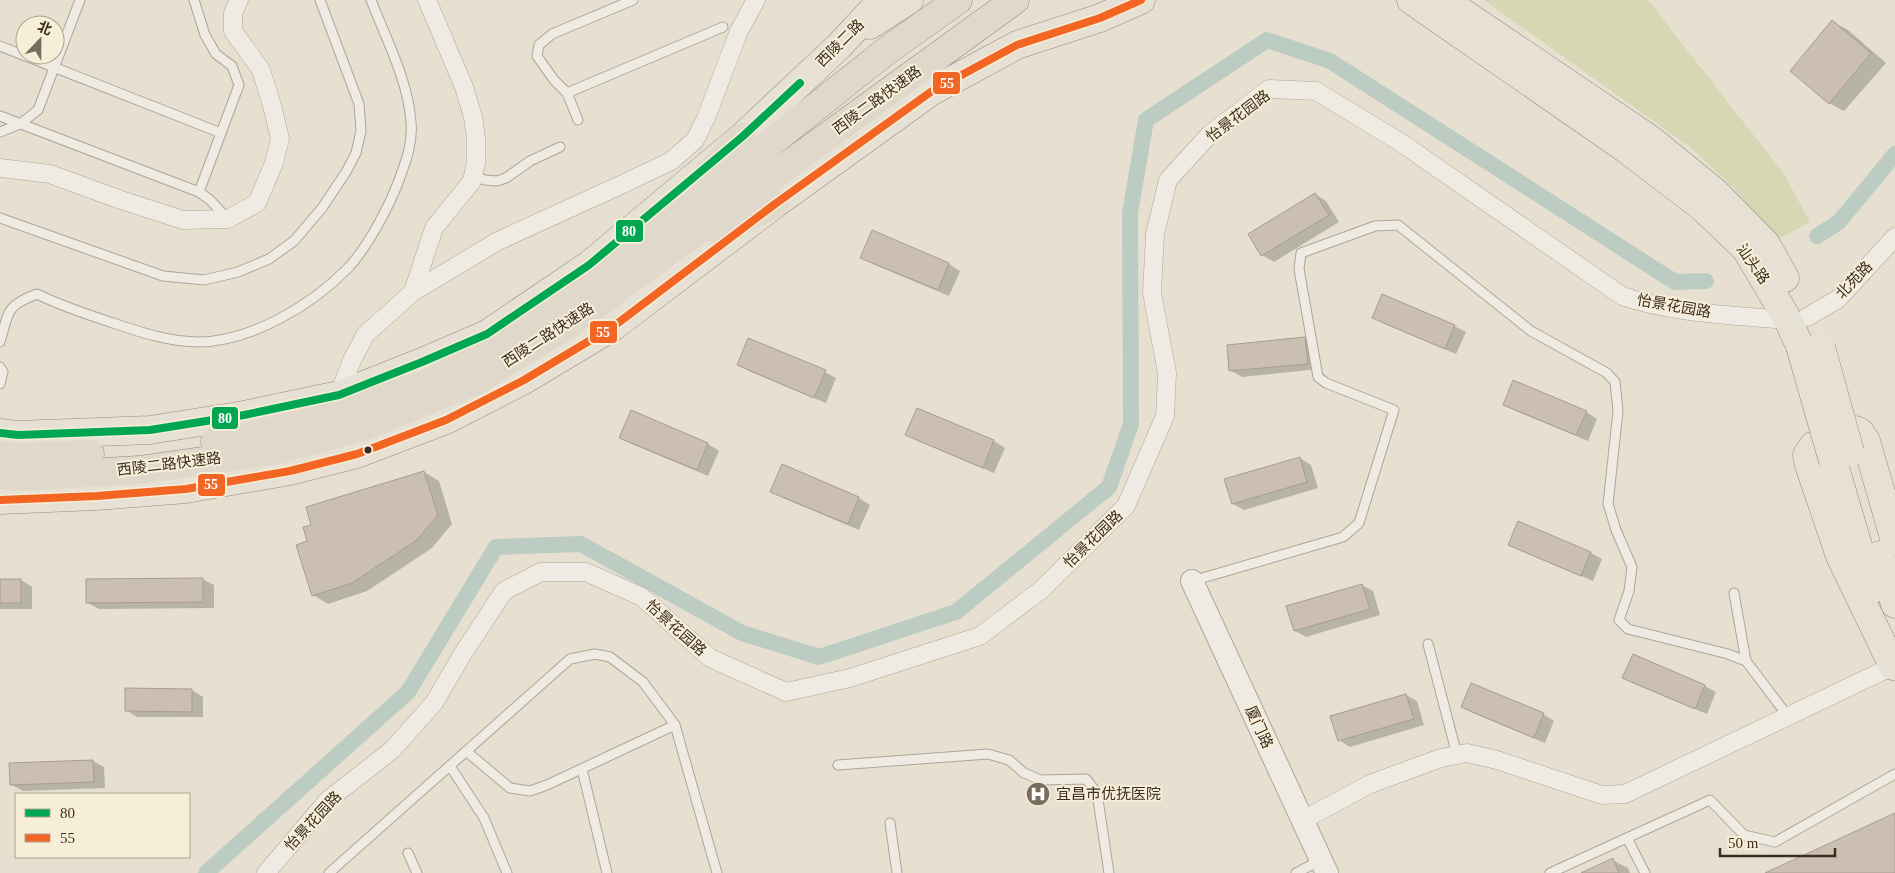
<svg xmlns="http://www.w3.org/2000/svg" width="1895" height="873" viewBox="0 0 1895 873" font-family="'Times New Roman','Noto Sans SC',serif">
<style>
.green{fill:#d6d7b3}
.shadow{fill:#0003}
.lines{fill:none;stroke-linecap:round;stroke-linejoin:round}
.canal{stroke:#bcccc2;stroke-width:16}
.building{fill:#cbbfb2;stroke:#a89c90}
.service-casing{stroke:#ada599;stroke-width:11}
.minor-casing{stroke:#ada599;stroke-width:19}
.tertiary-casing{stroke:#ada599;stroke-width:24}
.primary-casing{stroke:#928b80;stroke-width:29}
.trunk-casing{stroke:#928b80;stroke-width:29}
.service{stroke:#efebe3;stroke-width:9}
.minor{stroke:#efebe3;stroke-width:18}
.tertiary{stroke:#efebe3;stroke-width:22}
.primary{stroke:#e6e1d4;stroke-width:28}
.trunk{stroke:#e0d9cb;stroke-width:28}
.primary-bridge-casing{stroke:#928b80;stroke-width:29;stroke-linecap:butt}
.primary-bridge{stroke:#e6e1d4;stroke-width:28}
.bus-1-casing{stroke:#f7eed8;stroke-width:11}
.bus-2-casing{stroke:#f7eed8;stroke-width:11}
.bus-1{stroke:#00a651;stroke-width:8}
.bus-2{stroke:#f26522;stroke-width:8}
.bus-dot{fill:#3d2e20;stroke:#f7eed8;stroke-width:2}
.labels{text-anchor:middle;dominant-baseline:central;stroke-width:4;stroke-linejoin:round;paint-order:stroke}
.street-label{font-size:15px;fill:#3d2e20;stroke:#f7eed8}
.poi-label{font-size:15px;fill:#3d2e20;stroke:#f7eed8;text-anchor:start}
.line-badge{stroke:#f7eed8;stroke-width:2}
.badge-label{font-size:14px;text-anchor:middle;font-weight:bold;fill:#fff}
</style>
<rect width="100%" height="100%" fill="#e7e0d1"/>
<path class="green" d="M1484,0H1648L1784,174L1810,222L1775,241L1738,192L1690,147Z"/>
<g class="shadow">
<path d="M1833,22L1848,30L1886,63L1844,111L1829,103Z"/>
<path d="M1315,194L1326,201L1339,222L1274,262L1262,255L1249,234Z"/>
<path d="M872,232L949,264L960,271L949,296L873,264L862,257Z"/>
<path d="M1374,318L1454,326L1466,332L1456,354L1385,324Z"/>
<path d="M1304,339L1316,345L1319,369L1242,377L1230,370Z"/>
<path d="M738,365L825,372L836,378L826,403L749,371Z"/>
<path d="M1505,404L1586,412L1597,419L1588,441L1516,411Z"/>
<path d="M918,409L994,441L1005,448L994,473L918,441L907,434Z"/>
<path d="M631,412L708,444L719,451L708,476L632,444L621,437Z"/>
<path d="M1300,458L1311,465L1318,488L1244,510L1233,504Z"/>
<path d="M782,466L859,498L870,505L859,530L783,498L772,491Z"/>
<path d="M424,472L439,481L452,524L432,548L367,591L328,604L313,595L309,542L313,526Z"/>
<path d="M1519,523L1591,553L1602,559L1593,581L1521,551L1510,545Z"/>
<path d="M202,579L214,585V608L99,609L88,603Z"/>
<path d="M0,580H21L32,587V609H0Z"/>
<path d="M1362,585L1373,591L1380,615L1306,637L1295,631Z"/>
<path d="M1633,656L1705,686L1716,692L1707,714L1635,684L1624,678Z"/>
<path d="M126,689L192,690L203,697V717H137L126,710Z"/>
<path d="M1406,695L1417,701L1424,725L1350,747L1339,740Z"/>
<path d="M1462,707L1543,714L1554,721L1545,743L1473,713Z"/>
<path d="M93,761L104,767L105,788L23,791L12,785Z"/>
<path d="M1612,860L1628,868L1630,873H1584Z"/>
</g>
<g class="lines">
<g class="canal">
<path d="M1817,236L1839,222L1895,154"/>
<path d="M206,873L408,692L496,547L581,544L742,633L819,657L956,612L1109,487L1131,424L1130,213L1146,120L1267,40L1330,61L1675,282L1706,281"/>
</g>
</g>
<g class="building">
<path d="M1832,20L1871,53L1829,104L1790,71Z"/>
<path d="M1315,193L1329,215L1261,256L1248,234Z"/>
<path d="M872,230L949,263L938,290L860,258Z"/>
<path d="M1382,294L1455,325L1445,349L1372,318Z"/>
<path d="M1305,337L1308,364L1229,371L1227,345Z"/>
<path d="M748,338L826,370L814,398L737,365Z"/>
<path d="M1513,380L1587,411L1576,435L1503,405Z"/>
<path d="M917,408L994,440L983,468L905,435Z"/>
<path d="M631,410L708,443L697,470L619,438Z"/>
<path d="M1300,457L1307,482L1232,504L1224,479Z"/>
<path d="M782,464L859,497L848,524L770,492Z"/>
<path d="M424,471L438,515L417,540L352,583L312,596L296,545L307,541L303,527L311,525L306,507Z"/>
<path d="M1518,521L1591,552L1581,576L1508,545Z"/>
<path d="M203,578V602L86,603V579Z"/>
<rect x="0" y="579" width="21" height="24"/>
<path d="M1362,584L1370,609L1294,631L1286,606Z"/>
<path d="M1633,654L1705,685L1695,709L1622,678Z"/>
<path d="M1471,683L1544,713L1534,738L1461,707Z"/>
<path d="M125,688L192,689V712L125,711Z"/>
<path d="M1406,694L1414,719L1338,741L1330,716Z"/>
<path d="M93,760L94,782L10,785L9,763Z"/>
<path d="M1895,813V873H1765Z"/>
<path d="M1613,858L1619,873H1581Z"/>
</g>
<g class="lines">
<g class="service-casing">
<g id="service">
<path d="M194,0L205,35L216,54L232,66L239,85L199,192"/>
<path d="M0,46L221,133"/>
<path d="M567,93L723,27"/>
<path d="M0,116L199,192L210,200L228,219"/>
<path d="M578,120L567,93L554,80L537,56L539,45L552,34L633,0"/>
<path d="M0,132L20,124L38,110L80,0"/>
<path d="M473,176L485,180L497,181L506,178L530,161L560,147"/>
<path d="M0,218L163,276L204,280L238,272L269,259L294,241L322,208L346,172L356,153L361,131L359,104L320,0"/>
<path d="M0,342C9,312 5,306 37,294C59,305 83,313 107,321C137,331 167,342 199,342C252,341 312,305 348,268C367,248 389,207 399,180C406,161 413,143 411,122C408,80 386,39 371,0"/>
<path d="M0,367L3,372L0,384"/>
<path d="M1192,581L1343,537L1359,523L1394,410L1326,383L1318,377L1299,269L1301,253L1375,226L1398,225L1531,331L1607,373L1615,382L1618,411L1608,504L1616,530L1632,567L1629,591L1619,620L1628,629L1728,654L1746,661"/>
<path d="M1734,593L1746,661L1787,715"/>
<path d="M1428,644L1457,755"/>
<path d="M466,751L510,788L530,791L547,785L675,725"/>
<path d="M838,765L988,754L1009,760L1024,773L1041,780L1086,779L1097,793L1109,873"/>
<path d="M450,766L484,818L507,873"/>
<path d="M582,769L607,873"/>
<path d="M890,823L897,873"/>
<path d="M1627,838L1645,873"/>
<path d="M408,853L417,873"/>
<path d="M329,873L570,659L595,654L610,657L643,682L675,725L717,873"/>
<path d="M1296,873L1321,860"/>
<path d="M1550,873L1710,800L1744,835L1775,842L1895,774"/>
</g>
</g>
<g class="minor-casing">
<g id="minor">
<path d="M0,168L50,174L121,200L183,220L228,219L257,203L274,163L280,139L272,105L261,70L233,31V13L239,0"/>
<path d="M413,292L434,228L472,181L476,163V138L473,117L464,87L427,0"/>
<path d="M1807,317L1838,299L1895,237"/>
<path d="M339,395L352,360L366,334L413,292L498,241L625,183L671,161L695,140L706,118L739,31L756,0"/>
<path d="M1303,820L1370,784L1441,758L1467,753L1497,760L1602,795L1625,794L1893,666"/>
<path d="M266,873L328,800L392,750L434,703L462,655L504,591L541,572H586L642,597L710,658L786,692L850,678L980,636L1041,590L1126,506L1165,416L1167,373L1152,293L1155,234L1168,180L1210,134L1269,89L1316,91L1400,142L1622,296C1675,314 1732,315 1788,320"/>
</g>
</g>
<g class="tertiary-casing">
<path id="tertiary" d="M1192,581L1327,873"/>
</g>
<g class="primary-casing">
<g id="primary">
<path d="M1411,0L1626,149L1702,207L1746,249L1788,320L1800,346"/>
<path d="M1444,0L1650,139L1715,192L1766,244L1785,278"/>
<path d="M870,25L909,0"/>
<path d="M1855,430L1860,432L1866,441L1895,541"/>
<path d="M0,433L18,435L150,430L244,415L339,395L422,362L487,334L589,265L742,137L839,46L882,0"/>
<path d="M1813,446L1807,455L1809,465L1840,556L1893,666"/>
<path d="M1833,461L1871,590"/>
<path d="M0,500L97,496L186,489L290,471L357,454L446,420L524,380L614,326L775,204L932,91L1017,45L1100,18L1141,0"/>
<path d="M1880,555L1895,604"/>
</g>
</g>
<g class="trunk-casing">
<g id="trunk">
<path d="M703,180L742,137"/>
<path d="M718,231L775,204"/>
<path d="M215,441L243,437L314,420L426,384L498,346L636,250L885,52L958,0"/>
<path d="M0,455L19,457L90,454"/>
<path d="M0,475L20,477L139,470L279,450L362,427L476,381L569,324L1015,0"/>
</g>
</g>
<use href="#service" class="service"/>
<use href="#minor" class="minor"/>
<use href="#tertiary" class="tertiary"/>
<use href="#primary" class="primary"/>
<use href="#trunk" class="trunk"/>
<g class="primary-bridge-casing">
<g id="primary-bridge">
<path d="M1800,346L1833,461"/>
<path d="M1821,347L1850,452"/>
</g>
</g>
<use href="#primary-bridge" class="primary-bridge"/>
<g class="bus-1-casing">
<path id="bus-1" d="M0,433L18,435L150,430L244,415L339,395L422,362L487,334L589,265L742,137L800,83"/>
</g>
<g class="bus-2-casing">
<path id="bus-2" d="M0,500L97,496L186,489L290,471L357,454L446,420L524,380L614,326L775,204L932,91L1017,45L1100,18L1141,0"/>
</g>
<use href="#bus-1" class="bus-1"/>
<use href="#bus-2" class="bus-2"/>
</g>
<defs>
<g id="hospital-disc" transform="scale(1.25)"><circle r="9.5" fill="#786c5e" stroke="#f7eed8"/><path d="M-5-5h3v3.5h4V-5h3V5h-3V1.5h-4V5h-3Z" fill="#fff"/></g>
</defs>
<g fill-rule="evenodd">
<use href="#hospital-disc" x="1038" y="794"/>
</g>
<circle class="bus-dot" cx="368" cy="450" r="4.5"/>
<g class="labels">
<g class="street-label">
<text transform="translate(840 43) rotate(-45)">西陵二路</text>
<text transform="translate(877 100) rotate(-36)">西陵二路快速路</text>
<text transform="translate(1238 116) rotate(-37)">怡景花园路</text>
<text transform="translate(1753 264) rotate(55)">汕头路</text>
<text transform="translate(1854 280) rotate(-46)">北苑路</text>
<text transform="translate(1674 306) rotate(10)">怡景花园路</text>
<text transform="translate(548 335) rotate(-33)">西陵二路快速路</text>
<text transform="translate(169 464) rotate(-7)">西陵二路快速路</text>
<text transform="translate(1093 539) rotate(-44)">怡景花园路</text>
<text transform="translate(676 628) rotate(42)">怡景花园路</text>
<text transform="translate(1259 727) rotate(65)">厦门路</text>
<text transform="translate(313 821) rotate(-47)">怡景花园路</text>
</g>
<g class="poi-label">
<text x="1056" y="794">宜昌市优抚医院</text>
</g>
</g>
<g class="line-badge">
<rect x="932" y="71" width="29" height="24" rx="5" fill="#f26522"/>
<rect x="615" y="219" width="29" height="24" rx="5" fill="#00a651"/>
<rect x="589" y="320" width="29" height="24" rx="5" fill="#f26522"/>
<rect x="211" y="406" width="28" height="24" rx="5" fill="#00a651"/>
<rect x="197" y="473" width="29" height="24" rx="5" fill="#f26522"/>
</g>
<g class="badge-label">
<text x="947" y="88">55</text>
<text x="629" y="236">80</text>
<text x="603" y="337">55</text>
<text x="225" y="423">80</text>
<text x="211" y="489">55</text>
</g>
<rect x="15" y="793" width="175" height="65" fill="#f7eed8" stroke="#ada18e"/>
<rect x="25" y="809" width="25" height="8" fill="#00a651" stroke="#ada18e"/>
<text x="60" y="818" font-size="15" fill="#3d2e20">80</text>
<rect x="25" y="834" width="25" height="8" fill="#f26522" stroke="#ada18e"/>
<text x="60" y="843" font-size="15" fill="#3d2e20">55</text>
<g transform="translate(40 40) rotate(22)"><circle r="24" fill="#f7eed8" stroke="#ada18e"/>
<path d="M0-4L9 19L0 12L-9 19Z" fill="#786c5e"/>
<text y="-8" font-size="14" font-weight="bold" text-anchor="middle" fill="#3d2e20">北</text>
</g>
<path d="M1720 848v8h115v-8" fill="none" stroke="#3d2e20" stroke-width="2.5"/>
<text x="1728" y="848" font-size="15" fill="#3d2e20" stroke="#f7eed8" stroke-width="4" paint-order="stroke">50 m</text>
</svg>
